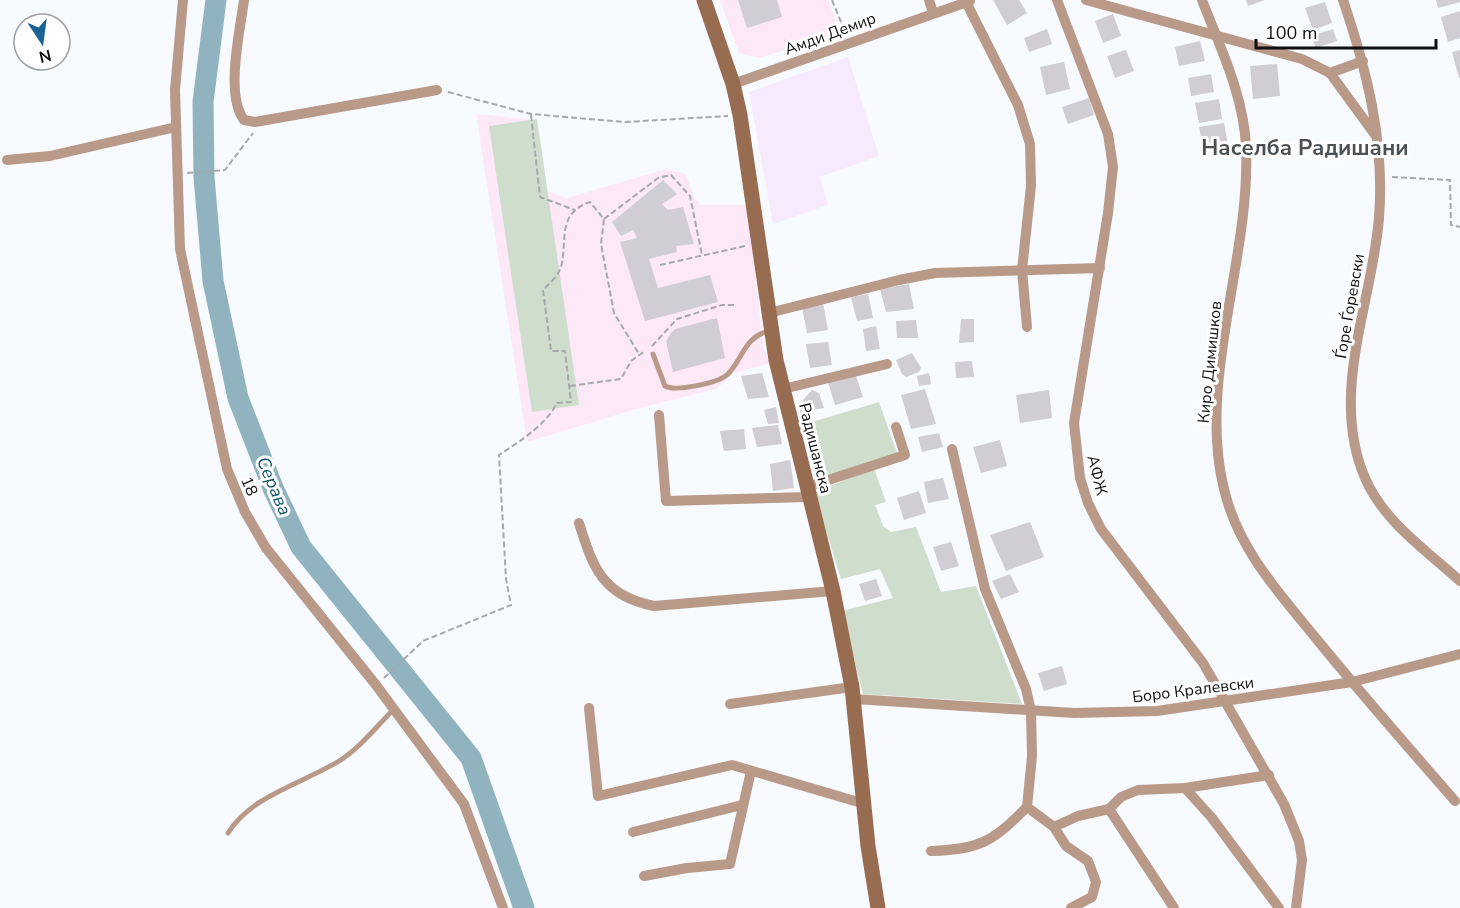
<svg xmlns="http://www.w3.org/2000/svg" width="1460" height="908" font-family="'Nunito Sans',sans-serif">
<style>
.commercial{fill:#f7eafe}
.education{fill:#fde8f8}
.green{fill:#cfddcc}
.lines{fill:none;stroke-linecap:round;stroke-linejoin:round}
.river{stroke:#91b3bf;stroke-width:21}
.building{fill:#d0cdd5}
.path{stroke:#a6a8ac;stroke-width:2;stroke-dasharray:6 3;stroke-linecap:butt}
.lane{stroke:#b99a88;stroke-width:5}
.street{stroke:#b99a88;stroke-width:10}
.secondary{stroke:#986c51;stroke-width:15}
.labels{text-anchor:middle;stroke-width:6;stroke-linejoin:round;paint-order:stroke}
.street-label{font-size:16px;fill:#0e0f12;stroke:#fff}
.water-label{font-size:18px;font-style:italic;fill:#0e5467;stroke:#fff}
.district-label{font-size:22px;font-weight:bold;fill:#4b4f56;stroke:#fff}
</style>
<rect width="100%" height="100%" fill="#f7faff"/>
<!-- commercial -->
<polygon class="commercial" points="848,57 879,156 820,177 828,205 773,224 749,92"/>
<!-- education -->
<g class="education">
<polygon points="720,0 828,0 840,32 839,34 759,58 739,53"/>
<polygon points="476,114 537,120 547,191 567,198 666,169 686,174 694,198 701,205 746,205 750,222 763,346 770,363 734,373 716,389 643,407 527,442"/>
</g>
<!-- green -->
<g class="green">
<polygon points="537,119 579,405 532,412 489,126"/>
<polygon points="879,402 897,453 820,479 802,425"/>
<polygon points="874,469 886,502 875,505 883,526 891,532 916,527 941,592 976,586 1022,704 863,694 842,611 893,598 880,569 841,579 814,492"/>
</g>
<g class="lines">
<!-- river -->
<polyline class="river" points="216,0 203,102 204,177 213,281 238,398 273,488 301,547 471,758 524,908"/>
</g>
<!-- building -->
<g class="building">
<polygon points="738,0 777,0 782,17 747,28"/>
<polygon points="993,0 1019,0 1027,13 1007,25"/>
<polygon points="1246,0 1265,0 1248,6"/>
<polygon points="1436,0 1460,0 1460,2 1438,8"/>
<polygon points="1325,2 1332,23 1313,30 1305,8"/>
<polygon points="1460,11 1460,38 1448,42 1441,17"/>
<polygon points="1113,14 1121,36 1103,43 1095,21"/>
<polygon points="1047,29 1052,44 1029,52 1024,38"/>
<polygon points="1333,29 1337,41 1316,48 1311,36"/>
<polygon points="1200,41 1205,61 1179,66 1175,47"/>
<polygon points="1126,50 1134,71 1115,78 1107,56"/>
<polygon points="1460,50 1460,78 1459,78 1452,52"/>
<polygon points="1064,62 1070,89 1046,95 1040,67"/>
<polygon points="1277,64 1280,96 1253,99 1250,66"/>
<polygon points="1211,74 1214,92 1191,96 1188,78"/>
<polygon points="1089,98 1094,115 1068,124 1062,107"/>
<polygon points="1219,99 1222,119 1199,123 1195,103"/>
<polygon points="1224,123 1228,145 1203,150 1199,127"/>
<polygon points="663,180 677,194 662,204 668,210 683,207 694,244 676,246 677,252 649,259 658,288 710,275 718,302 645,321 620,242 637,238 633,230 621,236 612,222"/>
<polygon points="909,284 914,309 886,312 880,289"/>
<polygon points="868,294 873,318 857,321 851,297"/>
<polygon points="823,303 828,330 807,333 802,307"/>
<polygon points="717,318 725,358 673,372 666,341 671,333 675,329"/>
<polygon points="961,319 974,319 974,342 959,343"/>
<polygon points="916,320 918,338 897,338 896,321"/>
<polygon points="876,326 880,349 866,351 863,329"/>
<polygon points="828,342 832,365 810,368 806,344"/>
<polygon points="912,353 921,368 919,372 906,377 902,374 896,360"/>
<polygon points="972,361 974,377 956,378 955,362"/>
<polygon points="762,373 769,397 748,399 741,376"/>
<polygon points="929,373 931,384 919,386 917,376"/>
<polygon points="856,376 863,397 835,405 828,382"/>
<polygon points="925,389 936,424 911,429 901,395"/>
<polygon points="812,390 819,393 824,408 808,411 810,420 803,421 799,407 805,405 803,400"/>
<polygon points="1049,390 1052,418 1020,423 1016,395"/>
<polygon points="776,407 779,423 768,424 764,410"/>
<polygon points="778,425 782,444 757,447 752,428"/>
<polygon points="744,429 746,449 724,451 720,431"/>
<polygon points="939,433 943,447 922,452 918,437"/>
<polygon points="1000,440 1007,466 981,473 973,447"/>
<polygon points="790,460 794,488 773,491 770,464"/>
<polygon points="943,478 949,499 928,503 924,482"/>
<polygon points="919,491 926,513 904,520 897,498"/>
<polygon points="1030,522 1044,557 1006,571 990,535"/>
<polygon points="951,542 959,566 941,571 933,547"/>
<polygon points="1010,574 1019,592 1001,599 992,581"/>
<polygon points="876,579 882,596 865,601 859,584"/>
<polygon points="1062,666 1067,684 1044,691 1038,673"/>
</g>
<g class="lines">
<!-- path -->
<g class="path">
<polyline points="832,0 846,34"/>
<polyline points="448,92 531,114 625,122 728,116"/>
<polyline points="531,115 540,197 575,210"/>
<polyline points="187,173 225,170 253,133"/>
<polyline points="1392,177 1450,180 1451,225 1460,227"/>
<polyline points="604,219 658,178 671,175 690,196 702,255"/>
<polyline points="660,265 745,246"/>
<polyline points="652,346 677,319 722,305 734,305"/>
<polyline points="570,386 621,379 631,361 645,351"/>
<path d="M384,678L423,641L511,605L506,579L499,455C520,441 545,426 557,403L571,402L565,351H551L543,290C549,284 559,275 561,267C568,240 556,214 590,202L604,219L601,244L614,313L639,354"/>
</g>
<!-- lane -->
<g class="lane">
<path d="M653,354L665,386C675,392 719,383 728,374C743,359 744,337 769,331"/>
<path d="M228,833C252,795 302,784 339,761C359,749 377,726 393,710"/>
</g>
<!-- street -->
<g class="street">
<polyline points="183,0 175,90 180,249 227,469 245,512 266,548 376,685 464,804 503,908"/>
<path d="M244,0C240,31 225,95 244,120L255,122L437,90"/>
<polyline points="929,0 933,13"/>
<polyline points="1057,0 1108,134 1113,167 1108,213 1074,423 1080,478 1088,503 1101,529 1203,663 1284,804 1299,841 1302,860 1296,908"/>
<polyline points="1086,0 1302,59 1330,73 1376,136"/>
<path d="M1202,0C1220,47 1244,96 1246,147C1251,257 1197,381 1224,489C1238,550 1281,595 1319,642C1363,696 1409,748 1455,801"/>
<path d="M1343,0C1367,71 1385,142 1379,218C1372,304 1329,394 1365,478C1384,522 1426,550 1460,581"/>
<polyline points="966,2 1018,105 1030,144 1031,186 1022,270 1027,327"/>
<polyline points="1330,73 1363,61"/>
<polyline points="733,84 970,1"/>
<polyline points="7,160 50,156 176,127"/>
<polyline points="769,313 899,280 935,273 1100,268"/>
<polyline points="783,389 887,364"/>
<polyline points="659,415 666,501 809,497"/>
<polyline points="952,449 985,589 1026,689 1031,711 1032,756 1027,807 1054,827 1066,846 1088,861 1096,882 1092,897 1071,908"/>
<polyline points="807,487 905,455 896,427"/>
<path d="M579,523C593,568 603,596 654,606L833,591"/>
<polyline points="854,699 1074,713 1157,711 1352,682 1460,654"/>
<polyline points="730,704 852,687"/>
<polyline points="589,708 598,796 732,765 865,804"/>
<polyline points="1185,788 1212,818 1279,908"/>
<polyline points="1109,809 1121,797 1138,790 1185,788 1269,775"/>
<polyline points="1054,827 1078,816 1109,809 1174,908"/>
<polyline points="633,832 742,805"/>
<path d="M931,851C981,849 992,842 1027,807"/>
<polyline points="644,876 687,868 730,864 751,771"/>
</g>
<!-- secondary -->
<polyline class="secondary" points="704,0 733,84 740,115 776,360 833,591 852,687 868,846 878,908"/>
</g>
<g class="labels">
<!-- street labels -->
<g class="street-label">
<text transform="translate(830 33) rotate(-20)" y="6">Амди Демир</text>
<text transform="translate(1349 306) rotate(-80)" y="6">Ѓоре Ѓоревски</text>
<text transform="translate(1209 362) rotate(-84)" y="6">Киро Димишков</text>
<text transform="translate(816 448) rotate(76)" y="6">Радишанска</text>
<text transform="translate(1098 475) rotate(76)" y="6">АФЖ</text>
<text transform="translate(250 486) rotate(67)" y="6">18</text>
<text transform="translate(1193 689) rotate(-7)" y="6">Боро Кралевски</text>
</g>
<!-- water labels -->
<g class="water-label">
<text transform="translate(274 486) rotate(67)" y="6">Серава</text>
</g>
<!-- district labels -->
<g class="district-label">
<text x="1305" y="155">Населба Радишани</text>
</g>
</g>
<!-- north arrow -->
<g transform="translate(42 42) rotate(167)"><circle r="28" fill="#ffffff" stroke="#9f9fa0" stroke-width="1.5"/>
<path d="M0-4.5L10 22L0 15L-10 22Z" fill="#186295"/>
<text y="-9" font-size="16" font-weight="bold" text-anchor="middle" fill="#0e0f12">N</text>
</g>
<!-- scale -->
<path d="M1256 39v9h180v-9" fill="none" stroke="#0e0f12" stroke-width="3"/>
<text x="1265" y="39" font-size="18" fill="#0e0f12" stroke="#ffffff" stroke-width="4.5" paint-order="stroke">100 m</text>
</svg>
